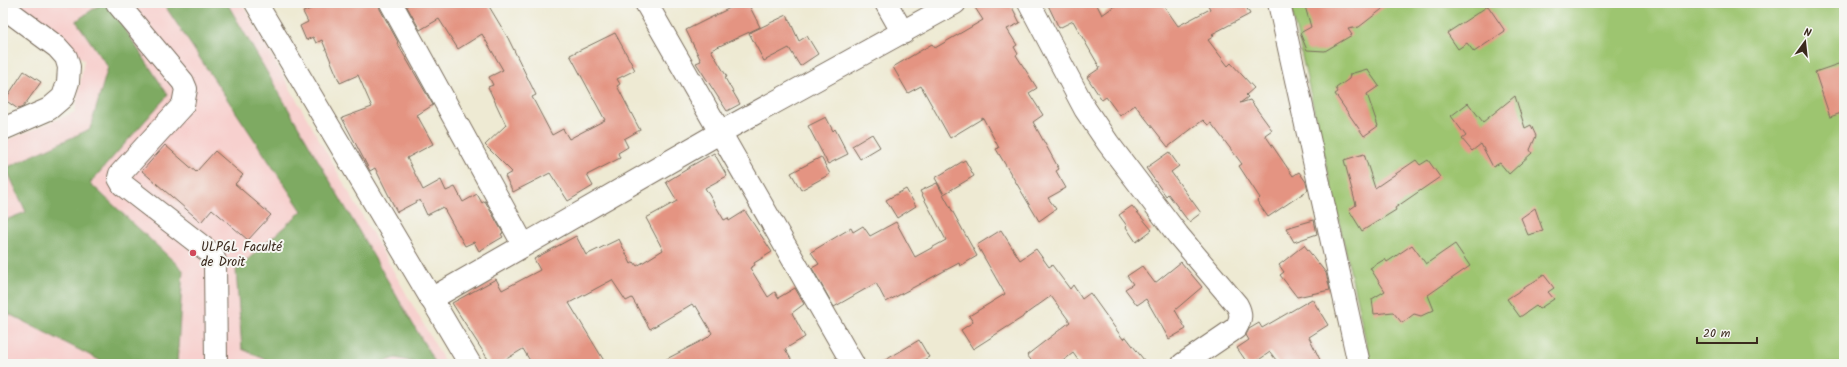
<svg xmlns="http://www.w3.org/2000/svg" width="1847" height="367" font-family="Kalam,sans-serif">
<style>
.built{fill:#f7d0ce}
.green{fill:#9dc570;stroke:#6c7847}
.forest{fill:#7eaa62;stroke:#5c6a40}
.building{fill:#e49482}
.lines{fill:none;stroke-linecap:round;stroke-linejoin:round}
.minor-casing{stroke:#7a6d5d;stroke-width:24}
.minor{stroke:#fff;stroke-width:22}
.poi-dot{fill:#d1495b;stroke:#f6f6f2;stroke-width:1.5}
.labels{text-anchor:middle;stroke-width:4;stroke-linejoin:round;paint-order:stroke}
.poi-label{font-size:13px;fill:#3b2a1e;stroke:#f6f6f2;text-anchor:start}
</style>
<rect width="100%" height="100%" fill="#f6f6f2"/>
<filter id="ink" filterUnits="userSpaceOnUse"><feTurbulence type="fractalNoise" baseFrequency=".025" numOctaves="2"/><feDisplacementMap in="SourceGraphic" scale="8" xChannelSelector="R" yChannelSelector="G"/><feConvolveMatrix kernelMatrix="1 2 1 2 8 2 1 2 1" color-interpolation-filters="sRGB"/></filter>
<filter id="wash" filterUnits="userSpaceOnUse"><feTurbulence type="fractalNoise" baseFrequency=".012" numOctaves="4" result="noise"/><feDisplacementMap in="SourceGraphic" scale="16" xChannelSelector="R" yChannelSelector="G"/><feGaussianBlur stdDeviation="0.9" result="paint"/><feColorMatrix in="noise" values="0 0 0 0 0 0 0 0 0 0 0 0 0 0 0 0 0 1.4 0 .05"/><feComposite in="paint" operator="in"/></filter>
<g filter="url(#wash)">
<rect width="100%" height="100%" fill="#eeead3"/>
<!-- built -->
<polygon class="built" points="14,3 242,3 446,364 3,364 3,142 75,112 84,60"/>
<!-- green -->
<polygon class="green" points="1290,3 1844,3 1844,364 1371,364"/>
<!-- forest -->
<g class="forest">
<polygon points="102,3 108,3 168,95 90,183 183,270 177,364 107,364 3,311 3,221 26,212 6,168 90,129 108,67 76,21"/>
<polygon points="163,3 227,3 436,364 421,364 396,358 378,364 275,364 242,349 236,270 302,211"/>
</g>
<g id="blocks">
<!-- building -->
<g class="building">
<polygon points="325,3 379,3 380,9 398,42 397,43 433,105 417,115 433,144 407,158 423,190 441,180 446,191 455,187 463,202 477,194 482,203 485,201 503,233 501,234 503,237 479,251 474,242 465,246 443,207 427,215 420,200 397,212 375,168 370,171 342,118 372,107 358,75 340,83 322,40 316,43 313,37 306,40 300,26 308,22 303,12"/>
<polygon points="405,3 487,3 508,38 536,95 532,97 552,135 563,129 569,139 605,120 570,55 615,33 635,70 617,79 620,84 617,86 640,130 624,139 628,147 618,153 620,158 587,175 593,186 568,201 550,173 513,192 505,176 512,172 485,145 506,125 488,87 493,85 489,77 503,70 482,34 458,49 439,19 420,30"/>
<polygon points="740,3 748,3 760,27 711,50 727,77 725,78 740,104 727,111 696,63 701,61 686,30"/>
<polygon points="972,3 1010,3 1020,23 1007,29 1017,45 1014,47 1018,54 1016,55 1037,88 1029,93 1043,115 1033,122 1059,169 1056,171 1066,188 1048,198 1056,209 1039,221 996,149 999,148 983,118 950,138 921,86 908,93 893,67 932,44 935,48 983,20"/>
<polygon points="1047,3 1096,3 1102,15 1119,3 1162,3 1178,26 1210,9 1207,3 1244,3 1250,14 1212,34 1214,36 1208,40 1228,66 1231,63 1254,88 1246,95 1248,97 1240,103 1250,100 1272,130 1265,135 1293,176 1299,172 1306,182 1308,190 1268,217 1257,201 1260,198 1239,166 1242,164 1211,123 1208,125 1203,120 1168,147 1135,105 1120,116 1106,97 1102,100 1087,77 1100,68 1073,21 1059,28"/>
<polygon points="1304,3 1390,3 1359,27 1348,29 1352,35 1325,51 1307,50 1300,33 1311,27"/>
<polygon points="1488,6 1505,31 1474,52 1467,43 1458,49 1447,33"/>
<polygon points="787,15 799,41 807,36 818,54 800,66 789,48 764,61 749,33"/>
<polygon points="1844,62 1844,112 1830,117 1815,72"/>
<polygon points="1367,69 1379,86 1367,94 1378,126 1364,136 1335,94 1338,92 1336,88 1349,79 1350,74"/>
<polygon points="24,71 41,82 23,107 18,109 5,100"/>
<polygon points="1515,96 1525,128 1531,125 1536,136 1530,150 1532,153 1509,174 1500,163 1493,167 1481,144 1472,151 1462,139 1466,136 1451,116 1468,103 1483,122"/>
<polygon points="826,117 833,131 835,129 848,154 828,164 808,126"/>
<polygon points="872,134 880,147 860,159 852,146"/>
<polygon points="165,145 196,172 215,151 243,175 235,184 271,215 248,240 212,209 201,222 142,171"/>
<polygon points="1169,152 1179,166 1171,172 1201,213 1189,222 1168,194 1166,196 1146,168"/>
<polygon points="714,153 727,176 705,188 724,220 728,218 729,221 745,211 772,252 754,263 755,265 750,268 768,297 775,292 778,298 795,288 804,304 792,313 805,337 785,349 794,364 657,364 707,338 712,333 696,306 694,307 692,304 650,329 632,298 626,301 612,280 569,303 606,364 532,364 523,349 498,364 491,364 452,303 496,279 502,290 540,270 534,259 576,236 586,255 619,239 631,264 634,262 637,266 663,250 646,218 677,201 666,182 689,168 689,167"/>
<polygon points="1364,154 1375,188 1416,160 1420,165 1428,160 1440,177 1395,208 1396,210 1362,231 1349,210 1356,205 1344,160"/>
<polygon points="821,157 830,174 801,190 791,173"/>
<polygon points="965,160 974,176 944,194 935,178"/>
<polygon points="937,183 977,256 960,266 959,263 886,302 876,283 834,307 812,268 819,264 811,252 851,228 853,232 863,226 870,236 896,222 915,257 946,240 920,191"/>
<polygon points="906,189 916,206 897,218 886,200"/>
<polygon points="1132,206 1152,230 1136,242 1126,227 1127,226 1119,215"/>
<polygon points="1535,208 1543,231 1528,235 1521,218"/>
<polygon points="1314,220 1317,234 1294,242 1286,228"/>
<polygon points="1001,230 1020,260 1036,249 1049,267 1052,265 1070,289 1073,285 1082,299 1090,293 1123,339 1126,337 1147,364 1081,364 1073,353 1059,364 1034,364 1027,355 1070,322 1051,296 1023,316 1023,317 973,349 961,330 973,322 969,316 1005,294 977,245"/>
<polygon points="1455,244 1470,266 1428,295 1434,310 1421,316 1414,314 1402,323 1393,312 1374,314 1372,299 1385,291 1370,268 1385,259 1387,262 1412,245 1426,264"/>
<polygon points="1304,245 1326,273 1330,290 1297,297 1280,275 1284,272 1279,265"/>
<polygon points="1181,262 1202,287 1175,310 1186,329 1169,339 1146,299 1137,305 1125,289 1133,284 1127,276 1142,266 1155,283"/>
<polygon points="1544,275 1554,288 1548,292 1554,299 1539,309 1536,306 1520,317 1507,299"/>
<polygon points="1312,299 1328,325 1309,337 1322,364 1279,364 1270,352 1253,364 1248,364 1237,348 1249,340 1246,335 1249,329 1259,323 1262,328"/>
<polygon points="919,340 929,357 916,364 879,364"/>
</g>
</g>
</g>
<g filter="url(#ink)">
<use href="#blocks" fill-opacity="0" stroke="#7a6d5d" stroke-width="1"/>
<g class="lines">
<!-- minor casing -->
<g class="minor-casing">
<g id="minor">
<polyline points="117,3 183,82 186,89 183,105 120,174 119,178 123,185 212,254 215,261 216,364"/>
<polyline points="256,3 470,364"/>
<polyline points="391,3 523,244"/>
<polyline points="646,3 853,364"/>
<polyline points="886,3 903,33"/>
<path d="M1029,3L1085,109L1108,143L1178,235L1237,305C1242,314 1241,319 1236,328L1183,364"/>
<polyline points="1279,3 1359,364"/>
<polyline points="3,7 57,47 66,57 69,67 68,82 63,97 49,109 3,129"/>
<polyline points="431,299 721,132 955,3"/>
</g>
</g>
<!-- minor -->
<use href="#minor" class="minor"/>
</g>
</g>
<!-- markers -->
<circle class="poi-dot" cx="193" cy="253" r="4"/>
<g class="labels">
<!-- poi labels -->
<g class="poi-label">
<text x="201" y="251">ULPGL Faculté<tspan x="201" dy="15">de Droit</tspan></text>
</g>
</g>
<!-- margin -->
<rect width="1847" height="367" fill="none" stroke="#f6f6f2" stroke-width="16"/>
<!-- north arrow -->
<g transform="translate(1805 42) rotate(15)" stroke="#f6f6f2" stroke-width="3" paint-order="stroke">
<path d="M0-3L7 15L0 10L-7 15Z" fill="#3b2a1e"/>
<text y="-6" font-size="11" font-weight="bold" text-anchor="middle" fill="#3b2a1e">N</text>
</g>
<!-- scale -->
<path d="M1697 337v6h60v-6" fill="none" stroke="#3b2a1e" stroke-width="2"/>
<text x="1703" y="337" font-size="12" fill="#3b2a1e" stroke="#f6f6f2" stroke-width="3" paint-order="stroke">20 m</text>
</svg>
